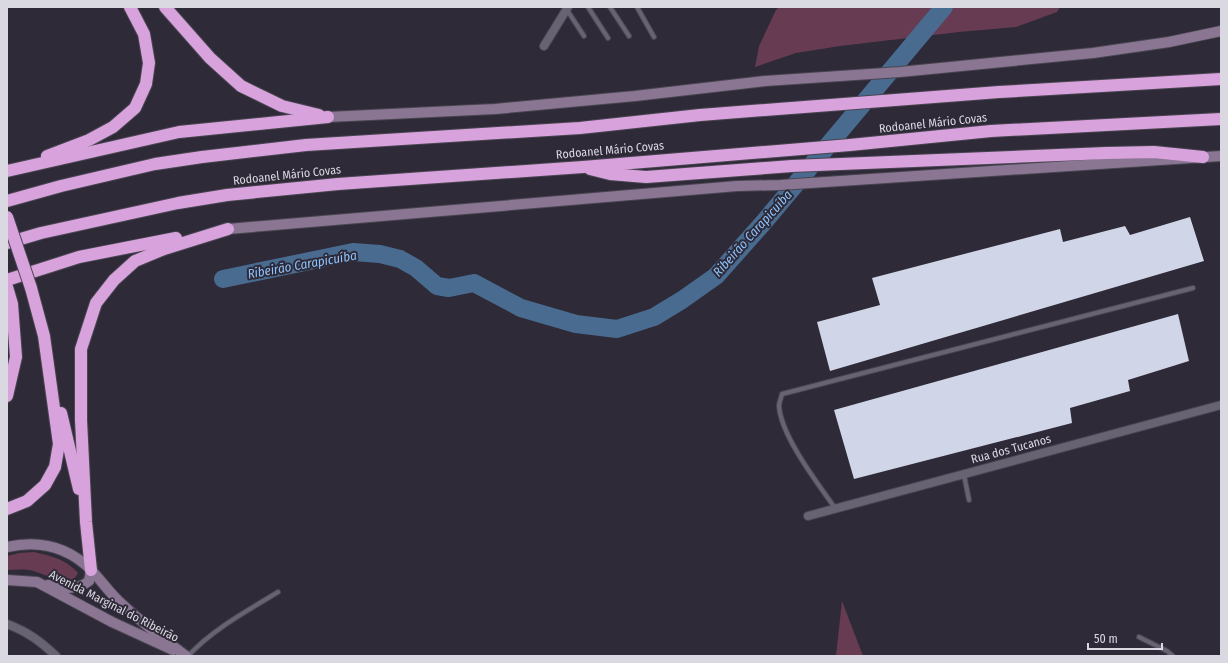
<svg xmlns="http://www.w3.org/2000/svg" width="1228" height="663" font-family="'Fira Sans Condensed',sans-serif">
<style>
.green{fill:#673c52}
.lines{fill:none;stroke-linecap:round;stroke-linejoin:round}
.river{stroke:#496b90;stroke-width:18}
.building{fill:#d1d5e8}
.service-casing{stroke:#494551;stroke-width:6}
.minor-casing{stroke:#494551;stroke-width:10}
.secondary-casing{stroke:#494551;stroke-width:12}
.motorway-casing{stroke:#494551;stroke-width:14}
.service{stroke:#686373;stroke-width:4}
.minor{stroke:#686373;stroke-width:8}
.secondary{stroke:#8a7693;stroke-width:10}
.motorway{stroke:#d8a3dd;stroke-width:12}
.motorway-bridge-casing{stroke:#494551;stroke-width:14;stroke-linecap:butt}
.motorway-bridge{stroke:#d8a3dd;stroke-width:12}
.labels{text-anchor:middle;stroke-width:4;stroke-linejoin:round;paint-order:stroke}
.street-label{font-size:12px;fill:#dad8e1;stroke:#2e2a38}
.water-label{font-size:13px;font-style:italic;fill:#8dc3fe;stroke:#2e2a38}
</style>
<rect width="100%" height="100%" fill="#2e2a38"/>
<!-- green -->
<g class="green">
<polygon points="779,7 1060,7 1057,12 1016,27 959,32 840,46 796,53 755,67 759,46 776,10"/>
<path d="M34,552C51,556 66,559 78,573C71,590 42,572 29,570C22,569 14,570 7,570V556L19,553Z"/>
<polygon points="842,601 863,656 836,656"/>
</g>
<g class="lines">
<!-- river -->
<polyline class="river" points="223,279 353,252 380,254 400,259 416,268 437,286 449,288 474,283 521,308 576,324 617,329 654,317 682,300 716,276 764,222 944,7"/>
</g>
<!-- building -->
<g class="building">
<polygon points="1190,217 1204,261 830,371 817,322 880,305 872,278 1060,229 1063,242 1125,226 1130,235"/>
<polygon points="1178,314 1189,361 1128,380 1130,391 1070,408 1072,423 854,479 834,410"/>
</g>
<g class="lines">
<!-- service casing -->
<g class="service-casing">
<g id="service">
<polyline points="588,7 608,38"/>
<polyline points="610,7 629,36"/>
<polyline points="637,7 654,37"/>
<polyline points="567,10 584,36"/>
<polyline points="964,475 969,500"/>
<path d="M835,508C818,484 781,436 779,406C779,403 781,398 782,394L1193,288"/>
<polyline points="1139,637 1167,651 1173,656"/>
<path d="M188,656C213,629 247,611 278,592"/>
</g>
</g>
<!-- minor casing -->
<g class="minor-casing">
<g id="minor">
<polyline points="544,46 568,7"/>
<polyline points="808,516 1221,405"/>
<path d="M7,624C28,632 40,641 56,656"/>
</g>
</g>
<!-- secondary casing -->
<g class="secondary-casing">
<g id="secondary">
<polyline points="328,117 495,109 635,96 765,81 900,72 1093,53 1169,42 1221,31"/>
<polyline points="228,229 737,186 780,185 1221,156"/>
<path d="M7,547C39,540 68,547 91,570C102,581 110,594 122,604C142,623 164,639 186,656"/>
<polyline points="7,580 37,582 112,622 173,650"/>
<path d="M48,585C63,588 77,591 89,581L91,570"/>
</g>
</g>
<!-- motorway casing -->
<g class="motorway-casing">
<g id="motorway">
<polyline points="165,7 210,58 241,86 282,106 319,115"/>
<polyline points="47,156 89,140 113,127 135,108 146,84 149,63 144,34 130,7"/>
<polyline points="590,169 610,174 646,177 792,166 1106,153 1154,152 1203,157"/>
<polyline points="7,171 179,132 328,117"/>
<polyline points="7,201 61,186 155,164 202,157 306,145 580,128 700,115 999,92 1221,79"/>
<polyline points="7,243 41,233 178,203 227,195 338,184 583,167 850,145 991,131 1221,119"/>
<polyline points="7,280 79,257 176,238"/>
<polyline points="7,287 12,304 16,357 7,396"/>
<polyline points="61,413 79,489"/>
<polyline points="7,509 27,501 45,485 55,467 59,444 44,336 31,288"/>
<polyline points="91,570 86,522 81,420 81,349 96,303 114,280 135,261 164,249 228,229"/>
</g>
</g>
<!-- service -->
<use href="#service" class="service"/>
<!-- minor -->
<use href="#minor" class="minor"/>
<!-- secondary -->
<use href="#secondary" class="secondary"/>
<!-- motorway -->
<use href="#motorway" class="motorway"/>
<!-- motorway-bridge casing -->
<g class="motorway-bridge-casing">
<polyline id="motorway-bridge" points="7,217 31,288"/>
</g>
<!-- motorway-bridge -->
<use href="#motorway-bridge" class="motorway-bridge"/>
</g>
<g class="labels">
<!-- street labels -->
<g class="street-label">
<text transform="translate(933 123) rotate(-6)" y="4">Rodoanel Mário Covas</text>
<text transform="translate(610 150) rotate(-5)" y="4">Rodoanel Mário Covas</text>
<text transform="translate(287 175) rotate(-6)" y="4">Rodoanel Mário Covas</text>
<text transform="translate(1011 449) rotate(-15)" y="4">Rua dos Tucanos</text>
<text transform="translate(114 606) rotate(27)" y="4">Avenida Marginal do Ribeirão</text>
</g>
<!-- water labels -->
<g class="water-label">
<text transform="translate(752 233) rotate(-48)" y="5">Ribeirão Carapicuíba</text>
<text transform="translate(302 264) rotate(-10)" y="5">Ribeirão Carapicuíba</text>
</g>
</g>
<!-- border -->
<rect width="1228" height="663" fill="none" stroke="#dad8e1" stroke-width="16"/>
<!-- scale -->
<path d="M1088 643v6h74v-6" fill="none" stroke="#dad8e1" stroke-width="2"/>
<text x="1094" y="643" font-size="12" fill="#dad8e1" stroke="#2e2a38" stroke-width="3" paint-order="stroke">50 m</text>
</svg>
